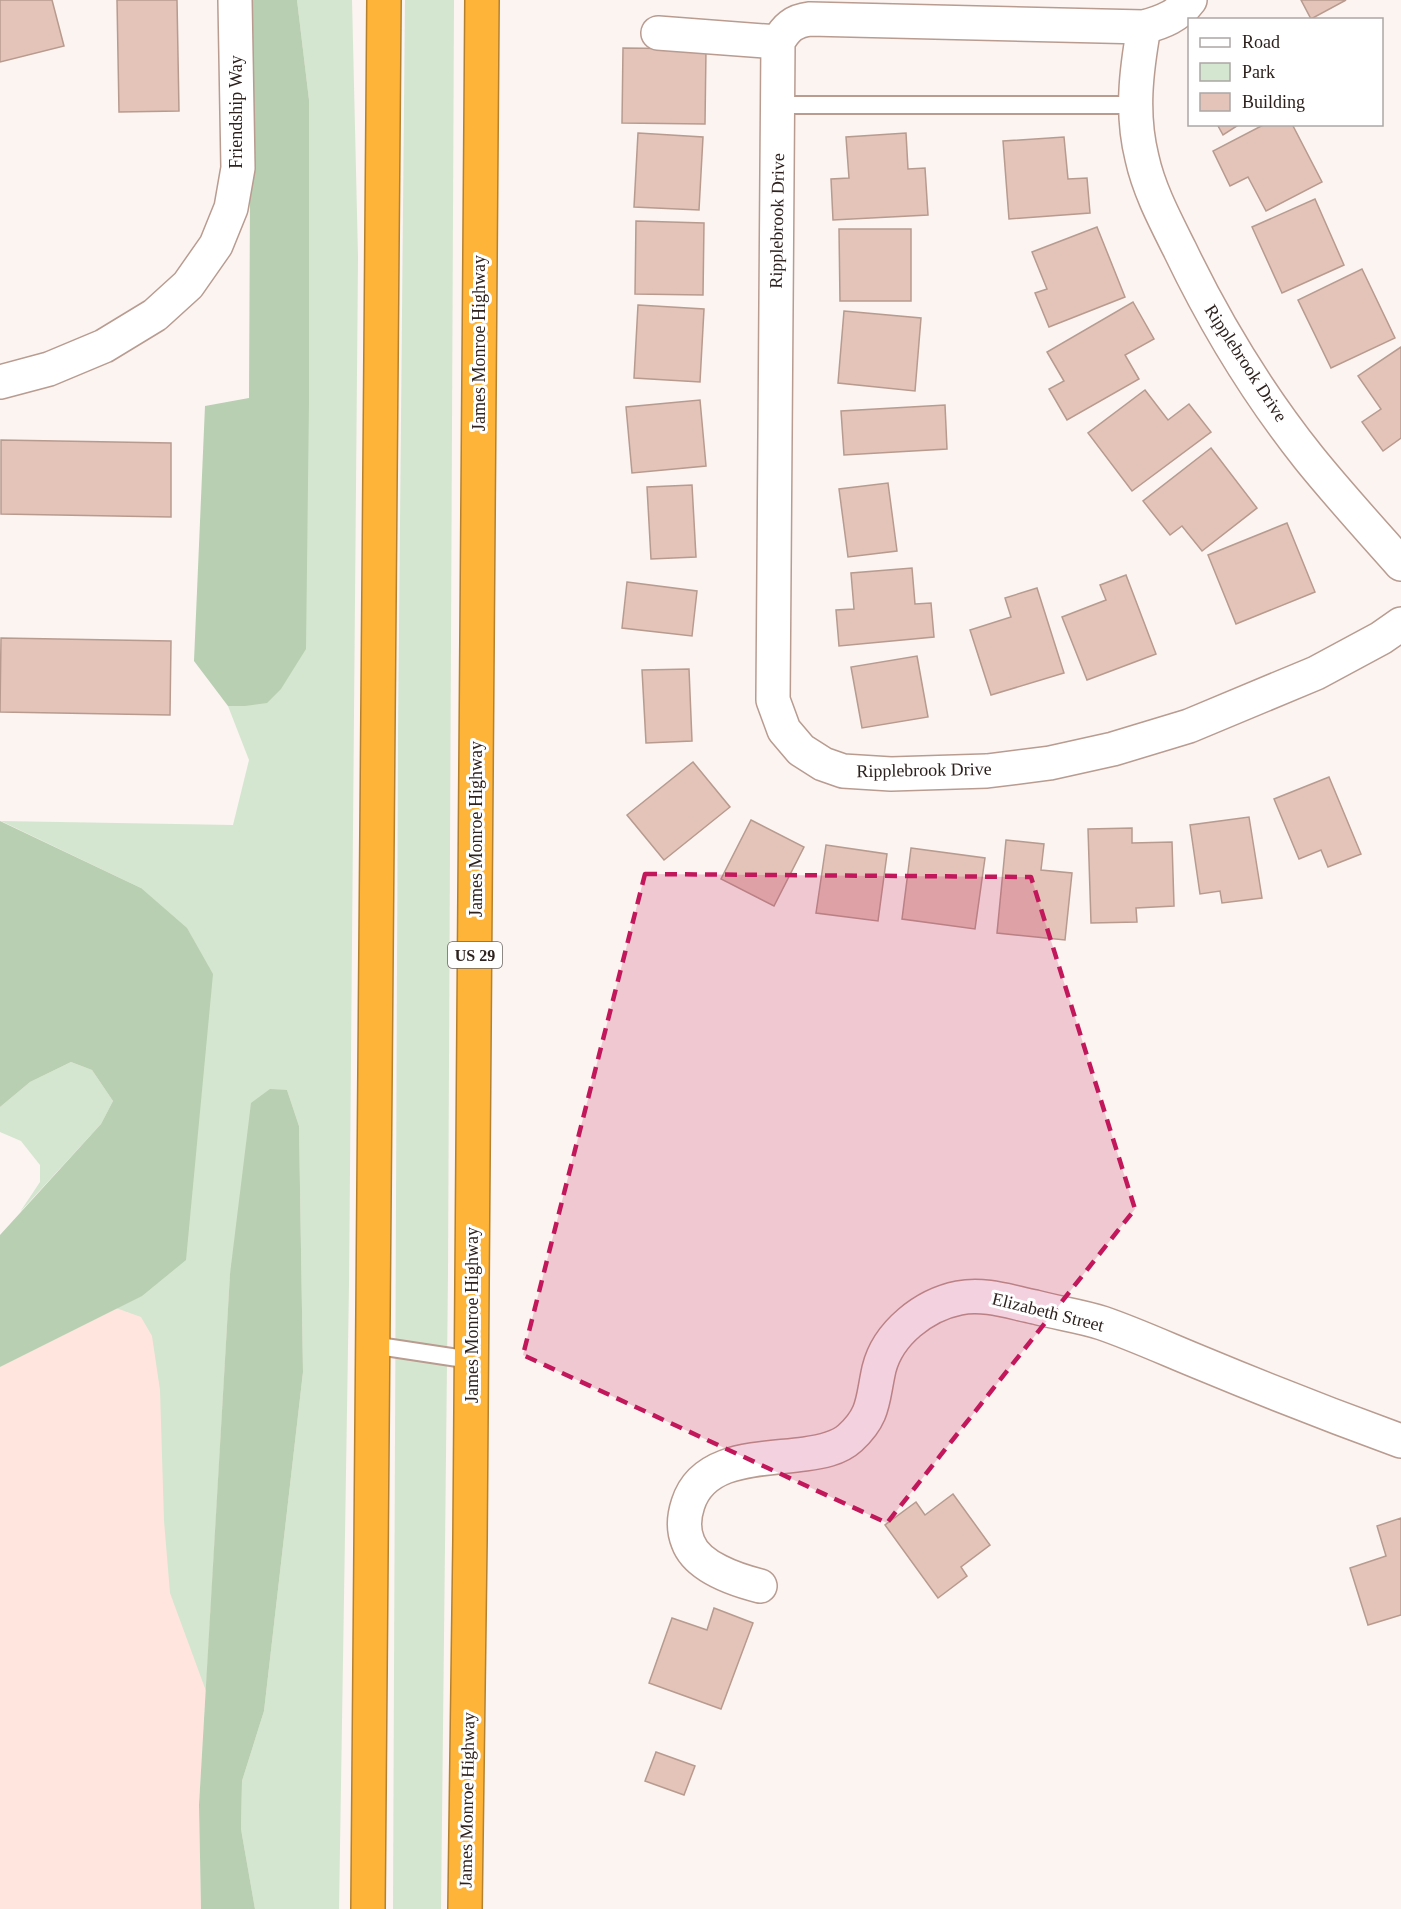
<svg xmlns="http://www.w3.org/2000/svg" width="1401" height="1909" font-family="'Times New Roman',serif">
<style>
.education{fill:#ffe5de}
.green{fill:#d4e6cf}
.forest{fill:#b8cfb1}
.building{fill:#e4c4b9;stroke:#b89a8f;stroke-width:1.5}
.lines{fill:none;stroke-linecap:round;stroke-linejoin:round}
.service-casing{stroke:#b99b90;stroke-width:20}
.minor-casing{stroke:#b99b90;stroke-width:36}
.motorway-casing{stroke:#b5812f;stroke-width:36}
.service{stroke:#fff;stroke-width:16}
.minor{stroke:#fff;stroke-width:33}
.motorway{stroke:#feb438;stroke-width:33}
.marked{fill:#c2185b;fill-opacity:0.2;stroke:#c2185b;stroke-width:4.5;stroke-dasharray:12 8;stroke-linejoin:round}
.labels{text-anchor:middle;stroke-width:6;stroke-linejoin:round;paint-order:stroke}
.shield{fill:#fff;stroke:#6d6462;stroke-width:1.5}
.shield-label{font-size:16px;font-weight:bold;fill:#2e221e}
.street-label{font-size:18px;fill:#2e221e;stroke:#fff}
</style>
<rect width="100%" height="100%" fill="#fbf4f1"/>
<!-- education -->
<polygon class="education" points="230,1274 199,1805 201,1909 0,1909 0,1367 142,1296"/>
<!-- green -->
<g class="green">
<polygon points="297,0 352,0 358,257 349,1284 339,1909 255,1909 241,1829 242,1781 264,1711 303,1372 299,1126 287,1090 230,1274 206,1691 170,1593 164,1521 160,1390 152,1336 141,1317 116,1308 144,1293 141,888 1,821 233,825 249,760 228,706 245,706 309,100"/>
<polygon points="405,0 454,0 448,1273 441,1909 393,1909 398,734"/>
<polygon points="71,1062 92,1070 113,1101 101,1124 20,1212 40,1182 40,1165 21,1141 0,1132 0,1107 30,1082"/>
</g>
<!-- forest -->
<g class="forest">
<polygon points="251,0 297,0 309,100 309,401 306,649 281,689 267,703 245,706 228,706 194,661 205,406 249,398"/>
<polygon points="0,821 141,888 187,928 213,974 186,1260 142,1296 0,1367 0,1235 101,1124 113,1101 92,1070 71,1062 30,1082 0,1107"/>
<polygon points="270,1089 287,1090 299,1126 303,1372 264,1711 242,1781 241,1829 255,1909 201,1909 199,1805 230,1274 251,1103"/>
</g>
<!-- building -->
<g class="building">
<polygon points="0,0 52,0 64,46 0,62"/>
<polygon points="117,0 177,0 179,111 119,112"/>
<polygon points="1301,0 1346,0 1311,19"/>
<polygon points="623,48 706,49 705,124 622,123"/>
<polygon points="1217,124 1240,124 1223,135"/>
<polygon points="1265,124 1292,124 1322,182 1266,211 1248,177 1230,186 1213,151"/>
<polygon points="638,133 703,137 699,210 634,207"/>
<polygon points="906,133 908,169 925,168 928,215 833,220 831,179 849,178 846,137"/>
<polygon points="1064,137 1068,179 1087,178 1090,213 1009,219 1003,141"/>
<polygon points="1315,199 1344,265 1282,293 1252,227"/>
<polygon points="636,221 704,223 703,295 635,294"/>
<polygon points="1097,227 1125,297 1049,327 1035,293 1047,289 1032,252"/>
<polygon points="839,229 911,229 911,301 840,301"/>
<polygon points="1362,269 1395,338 1331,368 1298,300"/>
<polygon points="1133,302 1154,339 1125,355 1139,379 1067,420 1049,389 1064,381 1047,352"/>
<polygon points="638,305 704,309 700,382 634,378"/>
<polygon points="844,311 921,318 915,391 838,383"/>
<polygon points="1401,347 1401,438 1383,451 1362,422 1381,409 1358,376"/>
<polygon points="1145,390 1168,420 1189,404 1211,432 1132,491 1088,433"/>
<polygon points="700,400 706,466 632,473 626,407"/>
<polygon points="945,405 947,449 844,455 841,411"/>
<polygon points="1,440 171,443 171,517 1,514"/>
<polygon points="1211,448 1257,508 1202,551 1182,526 1170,535 1143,501"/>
<polygon points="888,483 897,551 848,557 839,489"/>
<polygon points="692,485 696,557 651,559 647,487"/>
<polygon points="1287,523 1315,592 1236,624 1208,555"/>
<polygon points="912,568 915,604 931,603 934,637 839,646 836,610 854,609 851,573"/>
<polygon points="1126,575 1156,654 1087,680 1062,617 1106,600 1100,585"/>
<polygon points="627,582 697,591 692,636 622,628"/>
<polygon points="1037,588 1064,673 991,695 970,630 1011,617 1005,598"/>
<polygon points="1,638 171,641 170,715 0,712"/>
<polygon points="917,656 928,717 862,728 851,667"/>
<polygon points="689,669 692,741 646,743 642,670"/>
<polygon points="693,762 730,807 664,860 627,815"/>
<polygon points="1329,777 1361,854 1328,867 1321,850 1299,859 1274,799"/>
<polygon points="1249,817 1262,898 1222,903 1220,891 1200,894 1190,825"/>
<polygon points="751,820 804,847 774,906 721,879"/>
<polygon points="1132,828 1132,843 1172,842 1174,906 1136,908 1137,922 1091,923 1088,829"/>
<polygon points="1006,840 1044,844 1041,870 1072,873 1065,940 997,933"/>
<polygon points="826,845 887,854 878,921 816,913"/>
<polygon points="911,848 985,858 975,929 902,919"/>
<polygon points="953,1494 990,1545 961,1567 967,1576 938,1598 885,1525 916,1502 925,1515"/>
<polygon points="1401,1518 1401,1615 1368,1625 1350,1568 1386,1556 1377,1526"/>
<polygon points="714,1608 753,1623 721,1709 649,1683 672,1618 707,1630"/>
<polygon points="656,1752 695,1766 684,1795 645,1781"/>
</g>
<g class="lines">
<!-- service casing -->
<g class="service-casing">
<g id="service">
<polyline points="779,105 1134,105"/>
<polyline points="372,1345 471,1360"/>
</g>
</g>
<!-- minor casing -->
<g class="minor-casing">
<g id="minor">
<path d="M1190,0C1178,16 1163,22 1144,27L810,19C793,21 786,28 778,42L773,700L784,730L801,750L823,764L843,771L891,774L987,771L1050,763L1113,749L1189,726L1316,673L1381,638L1401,624"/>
<path d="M1144,27C1136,72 1131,114 1142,158C1149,190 1165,220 1180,250C1215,323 1258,394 1309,458C1338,494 1370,529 1401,564"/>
<polyline points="658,33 778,42"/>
<polyline points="0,382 49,369 104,346 155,315 188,285 216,245 231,208 238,168 235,0"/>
<path d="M760,1586C736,1580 697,1567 688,1542C683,1530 684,1516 688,1504C703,1456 763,1460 805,1454C820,1452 838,1449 850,1438C875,1415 872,1400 879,1369C888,1333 924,1305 959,1298C985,1293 1010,1302 1035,1307C1057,1313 1081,1316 1102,1323C1137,1335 1171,1351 1206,1365C1271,1392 1335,1417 1401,1441"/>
</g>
</g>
<!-- motorway casing -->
<g class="motorway-casing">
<g id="motorway">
<polyline points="368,1909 384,0"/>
<polyline points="465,1909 470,1540 482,0"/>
</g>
</g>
<!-- service -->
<use href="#service" class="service"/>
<!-- minor -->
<use href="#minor" class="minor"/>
<!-- motorway -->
<use href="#motorway" class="motorway"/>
</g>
<!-- marked area -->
<path class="marked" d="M645,874L1031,877L1135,1209L887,1523L523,1355Z"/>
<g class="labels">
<!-- shield labels -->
<rect class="shield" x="448" y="942" width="54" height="26" rx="4.5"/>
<g class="shield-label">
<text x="475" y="961">US 29</text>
</g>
<!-- street labels -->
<g class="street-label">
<text transform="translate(236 112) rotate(-90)" y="6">Friendship Way</text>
<text transform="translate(777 221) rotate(-89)" y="6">Ripplebrook Drive</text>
<text transform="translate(479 343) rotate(-90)" y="6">James Monroe Highway</text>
<text transform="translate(1246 363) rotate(57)" y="6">Ripplebrook Drive</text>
<text transform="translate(924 770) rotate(-1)" y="6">Ripplebrook Drive</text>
<text transform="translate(476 829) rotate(-90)" y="6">James Monroe Highway</text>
<text transform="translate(1048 1312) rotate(14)" y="6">Elizabeth Street</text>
<text transform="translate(472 1315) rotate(-90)" y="6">James Monroe Highway</text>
<text transform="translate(467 1800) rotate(-89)" y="6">James Monroe Highway</text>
</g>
</g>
<!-- legend -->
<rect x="1188" y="18" width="195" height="108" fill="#ffffff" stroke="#aba7a5" stroke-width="1.5"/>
<rect x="1200" y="38" width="30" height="9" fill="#ffffff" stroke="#aba7a5" stroke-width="1.5"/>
<text x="1242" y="48" font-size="18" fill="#2e221e">Road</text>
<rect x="1200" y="63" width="30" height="18" fill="#d4e6cf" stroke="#aba7a5" stroke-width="1.5"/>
<text x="1242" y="78" font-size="18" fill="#2e221e">Park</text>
<rect x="1200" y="93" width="30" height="18" fill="#e4c4b9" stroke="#aba7a5" stroke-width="1.5"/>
<text x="1242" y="108" font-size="18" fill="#2e221e">Building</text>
</svg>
